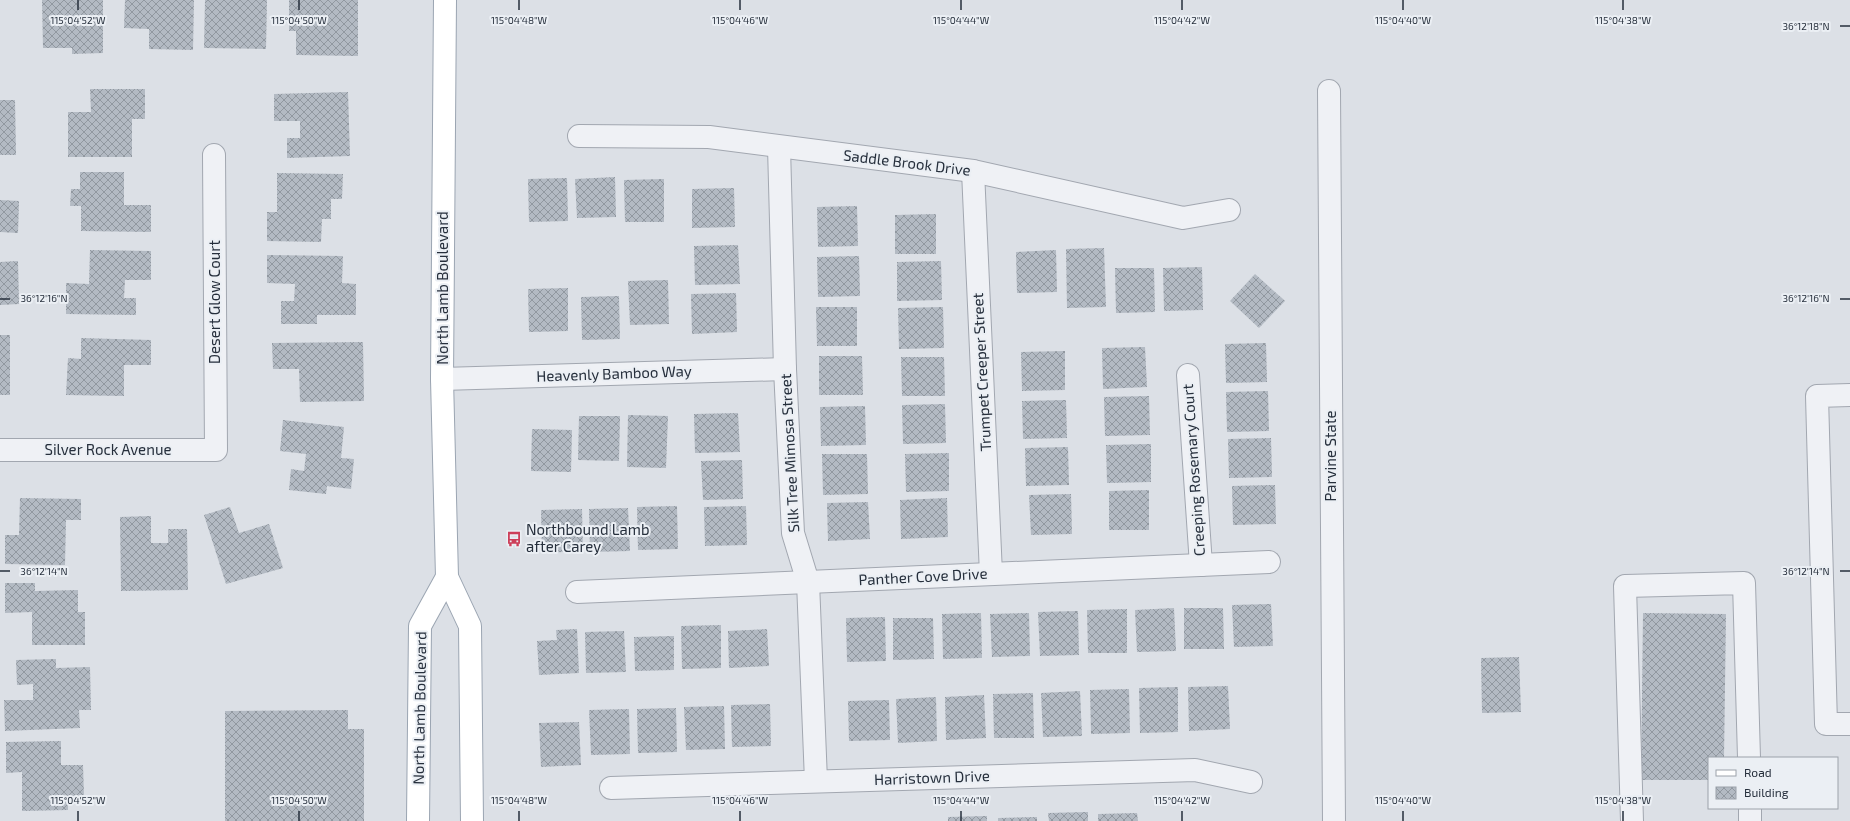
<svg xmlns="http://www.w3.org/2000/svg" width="1850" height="821" font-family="'Exo 2',sans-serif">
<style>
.building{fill:url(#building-cross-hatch)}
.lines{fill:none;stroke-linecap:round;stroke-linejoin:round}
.minor-casing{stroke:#a2a7b0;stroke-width:24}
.major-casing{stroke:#9ba5b2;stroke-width:24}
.minor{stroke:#eff1f5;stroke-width:22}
.major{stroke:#fff;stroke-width:22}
.ticks{fill:none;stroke:#262f3c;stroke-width:1.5}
.labels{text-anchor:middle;stroke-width:4;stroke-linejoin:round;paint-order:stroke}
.street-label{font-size:15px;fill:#262f3c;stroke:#ebeff4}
.poi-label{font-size:15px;fill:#262f3c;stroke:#ebeff4;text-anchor:start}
.ticks-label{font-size:10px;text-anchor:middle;fill:#262f3c;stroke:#ebeff4;stroke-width:4;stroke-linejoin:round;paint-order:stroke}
</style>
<defs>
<pattern id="building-cross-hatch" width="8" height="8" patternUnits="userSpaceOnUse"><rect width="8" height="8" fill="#b3bac3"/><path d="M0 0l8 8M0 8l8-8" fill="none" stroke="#9198a0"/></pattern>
</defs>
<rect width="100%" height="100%" fill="#dce0e6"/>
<!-- building -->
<g class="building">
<polygon points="42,0 103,0 103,53 72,54 72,48 43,48"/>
<polygon points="125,0 194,0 193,50 149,49 149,29 124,28"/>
<polygon points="205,0 267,0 266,49 204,48"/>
<polygon points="289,0 358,0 358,56 296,55 296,31 289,31"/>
<polygon points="90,89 145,89 145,119 132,119 132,157 68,157 68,112 91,112"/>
<polygon points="348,92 350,156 287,158 287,138 300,138 300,121 274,121 274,94"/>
<polygon points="0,100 15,100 16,155 0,155"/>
<polygon points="80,172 124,172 124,205 151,205 151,232 81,231 81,206 70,206 71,189 80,189"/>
<polygon points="277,173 343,174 342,199 331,199 331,219 322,219 321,242 267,241 267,212 277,212"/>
<polygon points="615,177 616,217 577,218 575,179"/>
<polygon points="567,178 568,221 529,222 528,179"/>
<polygon points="664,179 664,222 625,222 624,180"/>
<polygon points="734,188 735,227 692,228 692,189"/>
<polygon points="0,200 19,201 18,233 0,232"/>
<polygon points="857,206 858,246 818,247 817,207"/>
<polygon points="936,214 936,254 895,254 895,215"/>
<polygon points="738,245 740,284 695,285 694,246"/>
<polygon points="1104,248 1106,307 1067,308 1066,249"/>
<polygon points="90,250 151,251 151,280 125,280 124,298 136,298 136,315 66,314 66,283 89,284"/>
<polygon points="1056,250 1057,292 1017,293 1016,252"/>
<polygon points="267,255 343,256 342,283 356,284 356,315 317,315 317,324 281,324 281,301 294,301 295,284 267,283"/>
<polygon points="859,256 860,296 818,297 817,257"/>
<polygon points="18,261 19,304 0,305 0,262"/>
<polygon points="941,261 942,300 897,301 897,262"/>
<polygon points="1202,267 1203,310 1164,311 1163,268"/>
<polygon points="1115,268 1154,268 1155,312 1116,313"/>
<polygon points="1255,274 1285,301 1259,328 1230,301"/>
<polygon points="668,280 669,324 630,325 628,281"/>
<polygon points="568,288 568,331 529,332 528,289"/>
<polygon points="736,293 737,332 692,334 691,294"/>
<polygon points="619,296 620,339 582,340 581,297"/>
<polygon points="816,307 857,307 857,346 817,346"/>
<polygon points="943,307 944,348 899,349 898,308"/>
<rect x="0" y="335" width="10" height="60"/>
<polygon points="81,338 151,340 151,365 124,365 124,396 66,395 68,358 81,359"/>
<polygon points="363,342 364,401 300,402 299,369 273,369 272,343"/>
<polygon points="1266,343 1267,382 1226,383 1225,344"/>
<polygon points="1145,347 1147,387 1103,389 1102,348"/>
<polygon points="1065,351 1065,390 1022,391 1021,352"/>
<polygon points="819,356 862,356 863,395 819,395"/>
<polygon points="901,357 944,357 945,396 902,396"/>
<polygon points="1268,391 1269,431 1227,432 1226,392"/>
<polygon points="1149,396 1150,435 1105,436 1104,397"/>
<polygon points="1066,400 1067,438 1023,439 1022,401"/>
<polygon points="945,404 946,443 903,444 902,405"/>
<polygon points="865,406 866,445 821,446 820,407"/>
<polygon points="738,413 740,452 695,453 694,414"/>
<polygon points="628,415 668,416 666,468 627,467"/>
<polygon points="579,416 620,416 619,461 578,460"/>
<polygon points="283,420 344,427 341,458 354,459 351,489 327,486 326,494 289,490 291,469 304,471 306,454 280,451"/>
<polygon points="532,429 572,430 571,472 531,471"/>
<polygon points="1271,438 1272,477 1229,478 1228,439"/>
<polygon points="1151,444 1151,482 1107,483 1106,445"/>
<polygon points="1068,447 1069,485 1026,486 1025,448"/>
<polygon points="949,453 949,491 906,492 905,454"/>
<polygon points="822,454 867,454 868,494 823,495"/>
<polygon points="742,460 743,499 703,500 701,461"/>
<polygon points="1275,485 1276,524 1233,525 1232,486"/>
<polygon points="1149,490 1149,530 1109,530 1109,491"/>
<polygon points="1071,494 1072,534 1031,535 1029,495"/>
<polygon points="20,498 81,499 81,520 66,520 65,565 5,564 5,535 19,535"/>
<polygon points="947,498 948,537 901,539 900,500"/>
<polygon points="868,502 870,539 828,541 827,503"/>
<polygon points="677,506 678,549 638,550 637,507"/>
<polygon points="746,506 747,545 705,546 704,507"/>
<polygon points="230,507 239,533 269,524 283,568 226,584 204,515"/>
<polygon points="628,508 630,551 590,552 589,509"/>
<polygon points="582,509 583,551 542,553 541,510"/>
<polygon points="151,516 151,543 168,543 168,529 187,529 188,590 121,591 120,517"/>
<polygon points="5,583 35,583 35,591 78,590 78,612 85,612 85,645 32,645 32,612 5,613"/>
<polygon points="1271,604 1273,646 1234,647 1232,605"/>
<polygon points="1174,608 1176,651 1137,652 1135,610"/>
<polygon points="1184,608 1223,608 1224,649 1184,649"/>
<polygon points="1127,609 1127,653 1088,653 1087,610"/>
<polygon points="1078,611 1079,655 1040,656 1038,612"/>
<polygon points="981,613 982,658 943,659 942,614"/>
<polygon points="1029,613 1030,656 992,657 990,614"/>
<polygon points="1643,613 1726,614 1724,758 1709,758 1709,780 1641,780"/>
<polygon points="885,617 886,661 847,662 846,618"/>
<polygon points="893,618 933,618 934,659 893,660"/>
<polygon points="721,625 721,668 682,669 681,626"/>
<polygon points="577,629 579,673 539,675 537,641 557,640 556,630"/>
<polygon points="767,629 769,666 729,668 728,631"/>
<polygon points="624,631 626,672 586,673 585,632"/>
<polygon points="674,636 674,670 635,671 634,637"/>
<polygon points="1519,657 1521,712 1482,713 1481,658"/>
<polygon points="56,659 56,668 90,667 91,710 79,710 80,728 5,731 4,700 33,700 33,684 17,685 16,660"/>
<polygon points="1228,686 1230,729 1189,731 1188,687"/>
<polygon points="1178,687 1178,732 1140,733 1139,688"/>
<polygon points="1129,689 1130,733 1091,734 1090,690"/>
<polygon points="1080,691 1082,736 1043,737 1041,693"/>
<polygon points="1033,693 1034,738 994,738 993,694"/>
<polygon points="984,695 986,738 946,740 945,697"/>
<polygon points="936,697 937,741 898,743 896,699"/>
<polygon points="889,700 890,740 849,741 848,701"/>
<polygon points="770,704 771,746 732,747 731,705"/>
<polygon points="724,706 725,749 686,750 684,707"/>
<polygon points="676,708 677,752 638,753 637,709"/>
<polygon points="629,709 630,754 591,755 589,710"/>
<polygon points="348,710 348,729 364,729 364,821 225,821 225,711"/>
<polygon points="579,722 581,765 541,767 539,723"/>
<polygon points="61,741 61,765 83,765 84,796 68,796 68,810 22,811 22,772 6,773 6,742"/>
<polygon points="1088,812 1088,821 1049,821 1048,813"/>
<polygon points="1137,813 1138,821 1098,821 1098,814"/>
<polygon points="987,816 987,821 948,821 948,817"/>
<polygon points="1037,817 1037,821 998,821 998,818"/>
</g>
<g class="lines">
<!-- minor casing -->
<g class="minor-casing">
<g id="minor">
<polyline points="1329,91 1334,821"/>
<polyline points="579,136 709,137 973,171 1183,218 1229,210"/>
<polyline points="779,147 785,369 793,533 808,582 816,781"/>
<polyline points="973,171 991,574"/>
<polyline points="1188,375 1201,565"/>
<polyline points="442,379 785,369"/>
<polyline points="1850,395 1817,396 1826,724 1850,724"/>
<polyline points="0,450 216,450 214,155"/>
<polyline points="577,592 1269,562"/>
<polyline points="611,788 1195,770 1251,782"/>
<polyline points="1750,808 1750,821"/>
<polyline points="1632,821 1625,586 1744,583 1749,758"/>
</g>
</g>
<!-- major casing -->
<g class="major-casing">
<g id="major">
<polyline points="445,0 442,379 447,577 470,626 472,821"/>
<polyline points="418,821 420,626 447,577"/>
</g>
</g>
<!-- minor -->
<use href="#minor" class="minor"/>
<!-- major -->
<use href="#major" class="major"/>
</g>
<!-- ticks -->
<path class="ticks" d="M78,0V10M299,0V10M519,0V10M740,0V10M961,0V10M1182,0V10M1403,0V10M1623,0V10M1840,26H1850M0,299H10M1840,299H1850M0,571H10M1840,571H1850M78,811V821M299,811V821M519,811V821M740,811V821M961,811V821M1182,811V821M1403,811V821M1623,811V821"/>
<!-- icons -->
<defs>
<g id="bus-bare" transform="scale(1.2)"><path d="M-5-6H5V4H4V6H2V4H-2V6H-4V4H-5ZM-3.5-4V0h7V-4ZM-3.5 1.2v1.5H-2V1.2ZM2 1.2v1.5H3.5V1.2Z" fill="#cd3f59" stroke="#ebeff4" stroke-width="2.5" paint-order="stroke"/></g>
</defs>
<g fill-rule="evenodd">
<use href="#bus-bare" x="514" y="539"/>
</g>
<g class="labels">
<!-- street labels -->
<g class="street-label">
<text transform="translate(907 163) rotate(7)" y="5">Saddle Brook Drive</text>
<text transform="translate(443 288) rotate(-90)" y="5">North Lamb Boulevard</text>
<text transform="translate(215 302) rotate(-90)" y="5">Desert Glow Court</text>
<text transform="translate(982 372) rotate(-93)" y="5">Trumpet Creeper Street</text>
<text transform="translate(614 374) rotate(-2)" y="5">Heavenly Bamboo Way</text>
<text x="108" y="455">Silver Rock Avenue</text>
<text transform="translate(790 453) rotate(-93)" y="5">Silk Tree Mimosa Street</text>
<text transform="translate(1331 456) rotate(-90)" y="5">Parvine State</text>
<text transform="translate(1194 470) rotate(-94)" y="5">Creeping Rosemary Court</text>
<text transform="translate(923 577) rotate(-3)" y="5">Panther Cove Drive</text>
<text transform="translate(420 708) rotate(-89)" y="5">North Lamb Boulevard</text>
<text transform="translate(932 778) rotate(-2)" y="5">Harristown Drive</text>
</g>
<!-- poi labels -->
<g class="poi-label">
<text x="526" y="535">Northbound Lamb<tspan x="526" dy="17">after Carey</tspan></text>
</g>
</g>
<g class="ticks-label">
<text x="78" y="24">115°04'52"W</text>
<text x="299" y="24">115°04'50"W</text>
<text x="519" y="24">115°04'48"W</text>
<text x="740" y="24">115°04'46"W</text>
<text x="961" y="24">115°04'44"W</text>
<text x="1182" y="24">115°04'42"W</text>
<text x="1403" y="24">115°04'40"W</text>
<text x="1623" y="24">115°04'38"W</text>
<text x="1806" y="30">36°12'18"N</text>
<text x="44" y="302">36°12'16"N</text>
<text x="1806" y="302">36°12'16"N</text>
<text x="44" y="575">36°12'14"N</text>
<text x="1806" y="575">36°12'14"N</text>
<text x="78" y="804">115°04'52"W</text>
<text x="299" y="804">115°04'50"W</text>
<text x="519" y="804">115°04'48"W</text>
<text x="740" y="804">115°04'46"W</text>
<text x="961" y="804">115°04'44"W</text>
<text x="1182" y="804">115°04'42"W</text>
<text x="1403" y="804">115°04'40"W</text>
<text x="1623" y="804">115°04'38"W</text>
</g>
<!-- legend -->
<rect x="1708" y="757" width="130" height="52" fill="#ebeff4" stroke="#9ca2aa"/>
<rect x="1716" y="770" width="20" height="6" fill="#ffffff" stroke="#9ca2aa"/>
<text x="1744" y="777" font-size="12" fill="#262f3c">Road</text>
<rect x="1716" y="787" width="20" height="12" fill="url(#building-cross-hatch)" stroke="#9ca2aa"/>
<text x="1744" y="797" font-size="12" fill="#262f3c">Building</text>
</svg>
